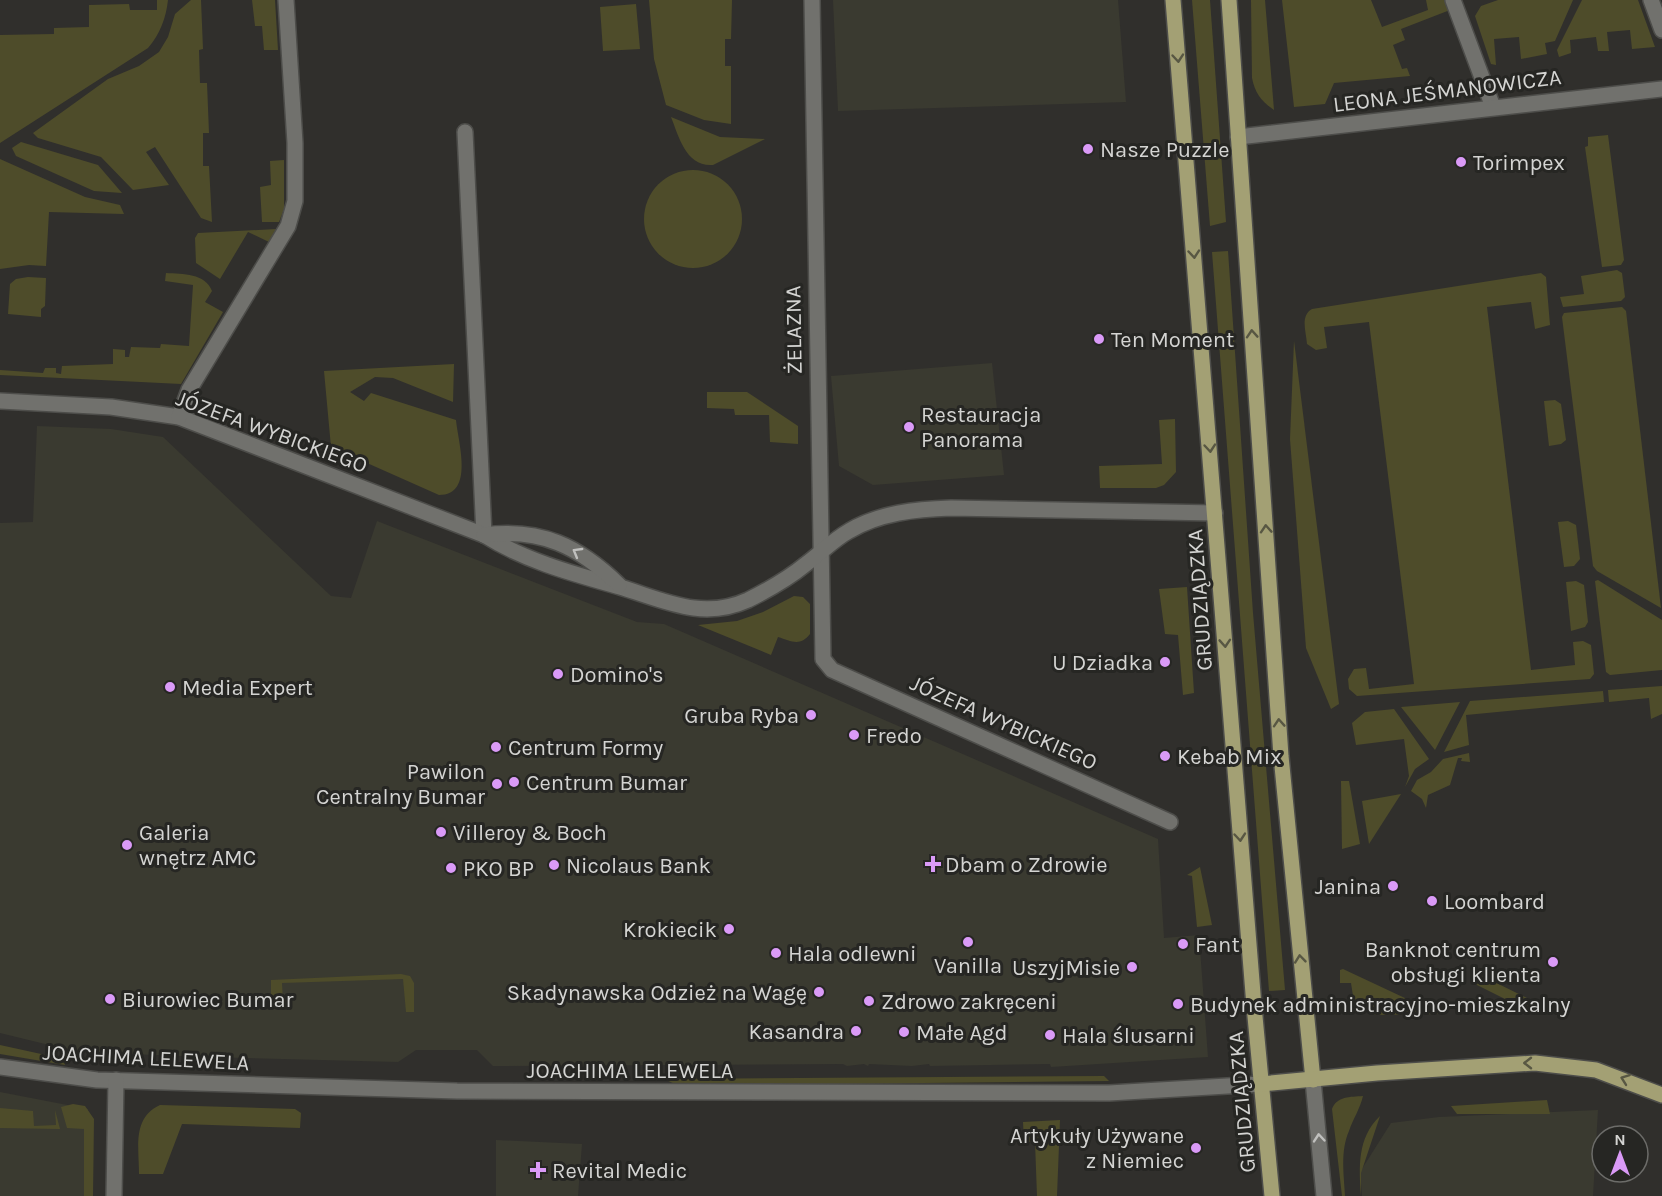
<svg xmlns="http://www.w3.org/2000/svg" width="1662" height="1196" font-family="Karla,sans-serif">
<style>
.built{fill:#3a3a30}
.green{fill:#4e4c2a}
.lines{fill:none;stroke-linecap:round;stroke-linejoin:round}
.minor-casing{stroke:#4d4d4a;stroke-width:18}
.secondary-casing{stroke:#4d4d4a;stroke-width:18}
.primary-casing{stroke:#4d4d4a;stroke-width:18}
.minor{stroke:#71716d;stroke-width:15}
.secondary{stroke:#71716d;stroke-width:15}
.primary{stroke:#a3a074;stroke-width:15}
.oneway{stroke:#585743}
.oneway2{stroke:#c0c0be}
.poi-dot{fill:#da9af7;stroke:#262623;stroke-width:2}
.labels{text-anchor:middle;stroke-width:6;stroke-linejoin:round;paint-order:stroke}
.street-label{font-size:22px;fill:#d4d4d2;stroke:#262623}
.poi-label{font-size:22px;fill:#d4d4d2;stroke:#262623;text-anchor:start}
</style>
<rect width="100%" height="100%" fill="#302f2c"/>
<!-- built -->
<g class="built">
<polygon points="833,0 1118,0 1126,102 838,111"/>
<polygon points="992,363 1004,475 873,485 839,466 831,376"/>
<polygon points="37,426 111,429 163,437 331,596 351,598 377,521 637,622 664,624 1158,839 1164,938 1199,935 1208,1057 1051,1067 1050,1064 930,1066 929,1064 912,1066 869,1064 868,1066 864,1064 847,1066 843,1064 493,1066 477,1050 416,1050 398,1062 207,1057 78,1052 0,1033 0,523 33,522"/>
<polygon points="0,1092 88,1109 89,1196 0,1196"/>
<polygon points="1598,1110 1593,1196 1362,1196 1360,1172 1391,1123 1439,1117"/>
<polygon points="496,1140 582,1144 578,1196 496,1196"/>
</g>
<!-- green -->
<g class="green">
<path d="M157,0H168C166,18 160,34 148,48L0,143V35L54,34V28L89,27V5L129,4L130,10H157Z"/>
<polygon points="191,0 201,0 203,49 199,50 200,83 207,83 209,133 203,133 203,166 209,166 212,222 201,218 155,147 146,152 169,185 133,190 101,157 38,138 33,133 108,79 139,66 159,52 168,37 175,14"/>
<polygon points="252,0 275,0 278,50 264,50 262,26 255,26"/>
<polygon points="649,0 732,0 731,39 725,39 725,66 731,66 731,124 704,120 666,105 654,59"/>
<polygon points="1192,0 1210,0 1226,222 1210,226"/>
<path d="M1251,0H1265L1274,110C1261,101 1255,93 1252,78Z"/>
<polygon points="1282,0 1371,0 1382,27 1428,10 1426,0 1446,0 1450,10 1401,29 1405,40 1393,45 1402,69 1407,68 1410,76 1334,83 1325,104 1294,107"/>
<polygon points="1498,0 1573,0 1555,41 1545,43 1547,54 1521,59 1519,37 1494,39 1496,65 1491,64 1475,16 1481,6"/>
<polygon points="1582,0 1638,0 1655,47 1632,49 1630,30 1607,32 1609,51 1598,51 1596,37 1570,40 1571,53 1559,57 1557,50"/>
<polygon points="636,4 640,49 603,51 600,7"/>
<path d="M671,117L720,137L765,139L713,165C686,167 679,137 671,117Z"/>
<polygon points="1608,135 1624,260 1621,265 1602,267 1585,147 1588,146 1588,137"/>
<polygon points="21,142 98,165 122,193 94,191 16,156 12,148"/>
<polygon points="0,159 85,197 120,205 124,214 49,212 46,266 29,265 0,269"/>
<polygon points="284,160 284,209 279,222 262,222 260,187 271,185 270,161"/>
<circle cx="693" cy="219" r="49"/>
<polygon points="276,229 269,242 248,232 220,279 196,263 195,238 198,233"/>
<polygon points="1228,251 1253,613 1285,990 1269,991 1212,252"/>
<polygon points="1617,270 1622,273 1625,297 1621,301 1563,307 1560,297 1584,294 1581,276"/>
<path d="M166,273C183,274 205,273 212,291L205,302L223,312L181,384L0,375V370L43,373L45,368H56V373L61,374L62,366L113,364V349L125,350V357H129L131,347L160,348L161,344L189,346L193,285L165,281Z"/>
<path d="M1541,273L1546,277L1550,325L1535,329L1531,302L1487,307L1531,670L1575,665L1573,642L1583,641L1591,645L1594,674L1590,679L1357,696L1349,689L1348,679L1354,669L1366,668L1369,689L1414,684L1369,322L1324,327L1327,348L1316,350L1307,344C1306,331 1300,316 1312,309Z"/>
<polygon points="28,277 46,278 45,306 41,309 41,317 8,314 10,284 16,279"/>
<polygon points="1622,307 1626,311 1661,608 1597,571 1593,566 1562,317 1564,313"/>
<polygon points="1294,341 1339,704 1331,709 1306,648 1290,439"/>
<path d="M454,364L453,402L393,378L375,377L350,392L364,401L371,393L456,420C458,442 475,495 439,495L331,447L324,371Z"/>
<polygon points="707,392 747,392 798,426 798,444 770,442 769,415 735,415 734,409 707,408"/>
<polygon points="1555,400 1561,404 1566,440 1561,444 1549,446 1544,401"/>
<polygon points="1175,419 1176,472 1164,485 1156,488 1100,488 1099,466 1162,464 1159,420"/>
<polygon points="1568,521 1576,525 1580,559 1574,566 1564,567 1558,522"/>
<polygon points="1598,580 1662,620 1662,670 1610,675 1606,672 1595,581"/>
<polygon points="1576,581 1584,585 1588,622 1585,627 1571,631 1566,582"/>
<polygon points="1187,587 1194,693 1183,695 1178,635 1165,634 1159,589"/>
<path d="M794,596L803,597L810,604V634C800,647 791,641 778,637L771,655L698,625L737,621L763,612Z"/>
<polygon points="1662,686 1662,714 1651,719 1649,698 1609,702 1608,690"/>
<polygon points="1603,691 1604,702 1466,715 1469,745 1444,752 1470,701"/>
<polygon points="1460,702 1435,750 1401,707"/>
<polygon points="1394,709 1429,759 1415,769 1405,787 1409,776 1404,739 1356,745 1352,723 1365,712"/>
<polygon points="1469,753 1470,762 1461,761 1462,758 1458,758 1450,785 1428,795 1426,808 1422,799 1411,791 1417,780 1431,772 1443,759"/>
<polygon points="1341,781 1349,781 1360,844 1342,849"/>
<polygon points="1401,794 1369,844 1362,801"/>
<polygon points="1200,867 1212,925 1197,927 1192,876 1187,875"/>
<polygon points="1343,969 1439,1014 1375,1015 1354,1002 1351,983 1340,983 1340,970"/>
<polygon points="1474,972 1537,1003 1534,1006 1515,1004 1475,984"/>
<polygon points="401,974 410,976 414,983 414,1012 406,1012 403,979 282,983 283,1003 280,1008 271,1004 271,980"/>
<polygon points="0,1045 64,1059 65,1065 0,1054"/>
<polygon points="1104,1076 1109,1081 732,1085 675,1084 664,1079"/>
<path d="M1363,1096C1360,1109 1353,1119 1349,1131C1340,1151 1344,1175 1345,1196H1342L1332,1109C1337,1096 1350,1097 1363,1096Z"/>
<polygon points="1547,1100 1550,1114 1457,1114 1451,1106"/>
<polygon points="73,1104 85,1106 94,1119 93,1196 84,1196 84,1129 67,1128 61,1107"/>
<path d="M160,1105L295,1109L301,1113L300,1128L182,1124L163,1174H139C139,1147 132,1118 160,1105Z"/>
<polygon points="0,1108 33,1111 34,1126 56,1125 55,1110 60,1129 0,1128"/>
<path d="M1380,1116L1361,1173V1196C1359,1167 1357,1138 1380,1116Z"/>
<polygon points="1060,1120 1057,1196 1037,1196 1035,1142 1024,1142 1023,1122"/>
</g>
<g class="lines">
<!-- minor casing -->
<g class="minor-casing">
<g id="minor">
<polyline points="812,0 823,659 832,670 1170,822"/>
<polyline points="1453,0 1493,107"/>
<polyline points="1651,0 1662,30"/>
<polyline points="465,132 484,535"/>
<polyline points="1238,137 1662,89"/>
<path d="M0,401L111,407L179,417L484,535C525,561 574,574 620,587C663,600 702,621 748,600C768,590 789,578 806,564C821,553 833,540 849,531C879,513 916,509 951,508L1215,513"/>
<polyline points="179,417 189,390 288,226 295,201 295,143 286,0"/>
<path d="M484,535C541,528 579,546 619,585"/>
<polyline points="0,1067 97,1080 457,1091 1109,1093 1261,1084"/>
<polyline points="114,1196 116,1080"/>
</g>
</g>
<!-- secondary casing -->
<g class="secondary-casing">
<polyline id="secondary" points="1313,1080 1324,1196"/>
</g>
<!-- primary casing -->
<g class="primary-casing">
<g id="primary">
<polyline points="1173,0 1254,1006 1272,1196"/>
<polyline points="1229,0 1281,756 1313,1080"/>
<polyline points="1261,1084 1377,1073 1535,1063 1596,1070 1662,1095"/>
</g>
</g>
<!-- minor -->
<use href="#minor" class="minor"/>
<!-- secondary -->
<use href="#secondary" class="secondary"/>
<!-- primary -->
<use href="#primary" class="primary"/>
</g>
<!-- one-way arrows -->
<defs><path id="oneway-chevron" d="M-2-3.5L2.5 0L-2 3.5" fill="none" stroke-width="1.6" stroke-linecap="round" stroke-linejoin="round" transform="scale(1.5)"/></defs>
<g class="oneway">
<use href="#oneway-chevron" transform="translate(1178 58) rotate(85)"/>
<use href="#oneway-chevron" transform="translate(1194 254) rotate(85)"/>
<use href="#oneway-chevron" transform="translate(1252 334) rotate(-94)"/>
<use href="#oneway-chevron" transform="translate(1210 448) rotate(85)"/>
<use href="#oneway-chevron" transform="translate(1266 529) rotate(-94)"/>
<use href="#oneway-chevron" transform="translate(1225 643) rotate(86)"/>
<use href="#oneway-chevron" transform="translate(1279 723) rotate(-94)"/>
<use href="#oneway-chevron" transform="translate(1240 837) rotate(85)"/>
<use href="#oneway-chevron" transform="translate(1300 959) rotate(-96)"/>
<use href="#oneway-chevron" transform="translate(1528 1063) rotate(180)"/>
<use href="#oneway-chevron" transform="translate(1625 1079) rotate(-160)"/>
</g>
<g class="oneway2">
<use href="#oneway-chevron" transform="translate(577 552) rotate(-150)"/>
<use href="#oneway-chevron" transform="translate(1319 1138) rotate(-95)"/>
</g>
<!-- markers -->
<g class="poi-dot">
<circle cx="1088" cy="149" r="6"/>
<circle cx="1461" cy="162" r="6"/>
<circle cx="1099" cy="339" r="6"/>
<circle cx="909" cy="427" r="6"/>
<circle cx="1165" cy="662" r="6"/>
<circle cx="558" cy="674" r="6"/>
<circle cx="170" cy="687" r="6"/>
<circle cx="811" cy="715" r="6"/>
<circle cx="854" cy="735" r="6"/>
<circle cx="496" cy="747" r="6"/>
<circle cx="1165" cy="756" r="6"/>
<circle cx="514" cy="782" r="6"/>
<circle cx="497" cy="784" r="6"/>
<circle cx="441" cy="832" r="6"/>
<circle cx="127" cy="845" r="6"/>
<path d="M930 855h6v6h6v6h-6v6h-6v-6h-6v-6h6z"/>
<circle cx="554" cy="865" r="6"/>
<circle cx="451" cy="868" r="6"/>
<circle cx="1393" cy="886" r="6"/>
<circle cx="1432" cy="901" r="6"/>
<circle cx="729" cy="929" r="6"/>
<circle cx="968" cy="942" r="6"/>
<circle cx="1183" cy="944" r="6"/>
<circle cx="776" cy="953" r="6"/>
<circle cx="1553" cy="962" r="6"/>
<circle cx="1132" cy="967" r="6"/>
<circle cx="819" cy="992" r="6"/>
<circle cx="110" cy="999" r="6"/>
<circle cx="869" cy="1001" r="6"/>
<circle cx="1178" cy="1004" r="6"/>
<circle cx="856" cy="1031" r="6"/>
<circle cx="904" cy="1032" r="6"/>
<circle cx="1050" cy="1035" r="6"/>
<circle cx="1196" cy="1148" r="6"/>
<path d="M535 1161h6v6h6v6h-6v6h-6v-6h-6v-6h6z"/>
</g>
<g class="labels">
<!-- street labels -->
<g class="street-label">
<text transform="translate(1447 90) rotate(-7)" y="8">LEONA JEŚMANOWICZA</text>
<text transform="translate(793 330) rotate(-91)" y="8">ŻELAZNA</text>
<text transform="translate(272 431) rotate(20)" y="8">JÓZEFA WYBICKIEGO</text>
<text transform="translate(1199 600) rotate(-94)" y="8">GRUDZIĄDZKA</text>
<text transform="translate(1004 722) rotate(24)" y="8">JÓZEFA WYBICKIEGO</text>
<text transform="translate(146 1057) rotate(3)" y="8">JOACHIMA LELEWELA</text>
<text x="630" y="1078">JOACHIMA LELEWELA</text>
<text transform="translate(1241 1102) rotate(-95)" y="8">GRUDZIĄDZKA</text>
</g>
<!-- poi labels -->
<g class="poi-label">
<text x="1100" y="157">Nasze Puzzle</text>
<text x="1473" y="170">Torimpex</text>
<text x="1111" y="347">Ten Moment</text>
<text x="921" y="422">Restauracja<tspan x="921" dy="25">Panorama</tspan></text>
<text x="1153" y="670" text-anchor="end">U Dziadka</text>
<text x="570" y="682">Domino's</text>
<text x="182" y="695">Media Expert</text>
<text x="799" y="723" text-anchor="end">Gruba Ryba</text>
<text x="866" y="743">Fredo</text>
<text x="508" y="755">Centrum Formy</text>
<text x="1177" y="764">Kebab Mix</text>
<text x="485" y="779" text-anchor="end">Pawilon<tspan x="485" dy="25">Centralny Bumar</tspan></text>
<text x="526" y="790">Centrum Bumar</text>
<text x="139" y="840">Galeria<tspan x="139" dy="25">wnętrz AMC</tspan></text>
<text x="453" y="840">Villeroy &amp; Boch</text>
<text x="945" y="872">Dbam o Zdrowie</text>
<text x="566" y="873">Nicolaus Bank</text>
<text x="463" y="876">PKO BP</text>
<text x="1381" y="894" text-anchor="end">Janina</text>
<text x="1444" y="909">Loombard</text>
<text x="717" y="937" text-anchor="end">Krokiecik</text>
<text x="1195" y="952">Fant</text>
<text x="1541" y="957" text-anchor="end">Banknot centrum<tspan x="1541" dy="25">obsługi klienta</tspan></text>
<text x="788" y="961">Hala odlewni</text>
<text x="968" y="973" text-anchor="middle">Vanilla</text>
<text x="1120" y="975" text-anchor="end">UszyjMisie</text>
<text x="807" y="1000" text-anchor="end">Skadynawska Odzież na Wagę</text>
<text x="122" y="1007">Biurowiec Bumar</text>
<text x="881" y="1009">Zdrowo zakręceni</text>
<text x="1190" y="1012">Budynek administracyjno-mieszkalny</text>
<text x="844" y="1039" text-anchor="end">Kasandra</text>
<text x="916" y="1040">Małe Agd</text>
<text x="1062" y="1043">Hala ślusarni</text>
<text x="1184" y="1143" text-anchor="end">Artykuły Używane<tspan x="1184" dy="25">z Niemiec</tspan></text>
<text x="552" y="1178">Revital Medic</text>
</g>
</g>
<!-- north arrow -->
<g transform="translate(1620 1154)"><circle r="28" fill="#262623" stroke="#6c6c69" stroke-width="1.5"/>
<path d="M0-4.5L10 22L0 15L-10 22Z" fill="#da9af7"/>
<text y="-9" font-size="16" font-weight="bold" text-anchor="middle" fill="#d4d4d2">N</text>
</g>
</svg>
